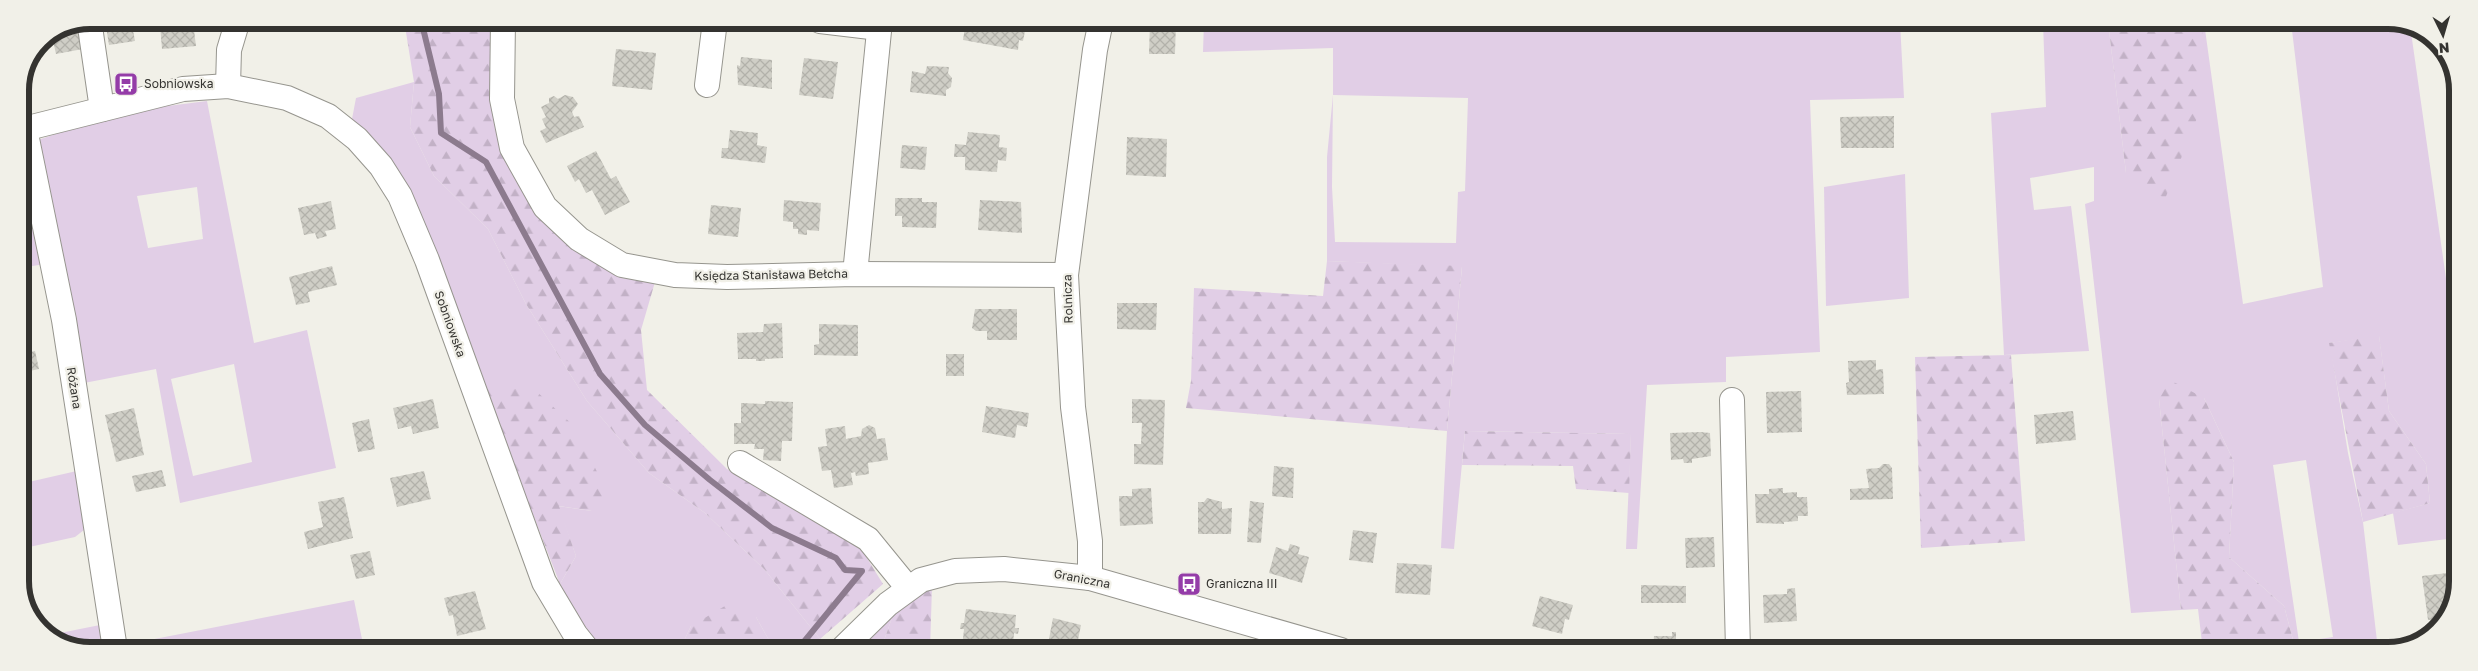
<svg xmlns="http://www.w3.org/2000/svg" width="2478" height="671" font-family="'Golos Text',sans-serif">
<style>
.grass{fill:#e1cee6;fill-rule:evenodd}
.forest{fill:url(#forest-firs)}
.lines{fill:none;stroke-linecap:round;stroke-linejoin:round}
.stream{stroke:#8c7b8e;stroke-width:6}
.building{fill:url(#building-cross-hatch)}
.minor-casing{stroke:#96958e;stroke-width:26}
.minor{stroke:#fff;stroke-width:24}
.labels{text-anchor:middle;stroke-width:4.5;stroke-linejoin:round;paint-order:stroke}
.poi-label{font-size:12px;fill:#343330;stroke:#f1f0e8;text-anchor:start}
.street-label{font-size:12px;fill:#343330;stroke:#f1f0e8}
.rim{fill:none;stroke:#343330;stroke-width:6}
</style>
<defs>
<pattern id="forest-firs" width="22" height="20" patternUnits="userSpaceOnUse" patternTransform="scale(1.25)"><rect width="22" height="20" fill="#e1cee6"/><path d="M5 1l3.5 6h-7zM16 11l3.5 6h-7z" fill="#c2b1c6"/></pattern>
<pattern id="building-cross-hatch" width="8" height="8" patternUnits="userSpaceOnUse" patternTransform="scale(1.25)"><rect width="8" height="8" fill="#cfcec6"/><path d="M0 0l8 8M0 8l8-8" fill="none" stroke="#b2b1aa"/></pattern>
</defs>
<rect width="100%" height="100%" fill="#f1f0e8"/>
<!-- grass -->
<g class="grass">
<path d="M1204,21L1900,22L1904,98L1810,100L1820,352L1726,357V382L1647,385L1637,549H1626L1631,434L1465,431L1454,549L1441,548L1447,431L1462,267L1327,261V157L1333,95V48L1203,52ZM1333,95L1468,98L1465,191L1458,192L1456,243L1335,242L1332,187Z"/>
<path d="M2043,22H2108L2126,173L2204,22L2243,304L2323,287L2291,22H2406L2410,25L2457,356L2456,538L2398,545L2393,513L2430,503L2426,464L2389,411L2379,336L2330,343L2348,453L2363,522L2377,641L2336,651H2296L2284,606L2229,557L2234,462L2204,398L2159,399L2181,610L2131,613L2085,204L2094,201V167L2030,178L2034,210L2071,206L2089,351L2004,355L1991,113L2046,107ZM2306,460L2333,637L2299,642L2273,465Z"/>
<polygon points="26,76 31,110 20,113 20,90"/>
<polygon points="414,82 410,127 434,176 488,229 526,304 587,401 649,473 705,513 765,570 820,639 812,649 774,649 756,617 691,626 680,649 600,649 584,629 560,584 576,556 558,506 592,511 484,389 401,179 352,119 356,98"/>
<path d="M207,101L254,343L307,330L336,468L180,503L156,369L79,384L35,141L121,112ZM197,187L203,239L148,248L137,196ZM234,364L252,462L193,476L171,379Z"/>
<polygon points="20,151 45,264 20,268"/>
<polygon points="1905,174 1909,298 1826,306 1824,187"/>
<polygon points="81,470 89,526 75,537 20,549 20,484"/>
<polygon points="354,600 364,649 126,649 134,643"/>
<polygon points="894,612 881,649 859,649"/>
<polygon points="100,625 107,649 72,649 50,635"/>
</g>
<!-- forest -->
<g class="forest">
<polygon points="404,20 494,20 491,101 571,247 622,278 655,282 641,330 647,390 727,469 862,550 883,584 820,639 765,570 705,513 649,473 587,401 526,304 488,229 434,176 410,127 414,82"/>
<polygon points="2108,22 2203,22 2197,118 2165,199 2126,173"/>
<polygon points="1327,261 1462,266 1447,431 1186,408 1191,381 1194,288 1323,296"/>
<polygon points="2379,335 2389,411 2426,464 2430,503 2363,522 2329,343"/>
<polygon points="2011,355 2025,541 1921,548 1915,357"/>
<polygon points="2170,380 2204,398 2234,462 2229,557 2284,606 2296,651 2203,651 2198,609 2181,610 2159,399"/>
<polygon points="484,389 534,389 576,428 599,476 604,508 592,511 559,506 576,556 560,584"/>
<polygon points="1465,431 1631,434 1629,493 1576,489 1573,466 1462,465"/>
<polygon points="932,587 930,650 881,649 894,612"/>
<polygon points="730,603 756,617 774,649 680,649 691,626"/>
</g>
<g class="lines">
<!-- stream -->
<polyline class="stream" points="421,20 439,94 441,133 486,162 600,374 645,425 710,480 772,528 836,558 845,570 862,571 798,649"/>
</g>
<!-- building -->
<g class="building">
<polygon points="105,20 131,20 135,41 109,45"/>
<polygon points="966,21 1023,21 1022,26 1026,26 1023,41 1019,40 1018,50 963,40"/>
<polygon points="1150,21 1176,21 1175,54 1149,54"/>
<polygon points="193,22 196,46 162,49 160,25"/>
<polygon points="78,25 83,49 56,54 52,36"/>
<polygon points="616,49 656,53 652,90 612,86"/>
<polygon points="741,57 772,60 772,89 738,85 737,65 740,66"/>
<polygon points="804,58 838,62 833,99 799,95"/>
<polygon points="927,66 949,67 948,73 952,78 951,87 946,90 946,96 910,92 912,71 925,74"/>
<polygon points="565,95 573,97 578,104 572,112 574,117 579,116 584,127 546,143 540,131 546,128 542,119 546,117 541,107 549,103 549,98 554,96 558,99"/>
<polygon points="1894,116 1894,148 1841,148 1840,117"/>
<polygon points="730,130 758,133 757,145 767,147 765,163 721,158 722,148 728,148"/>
<polygon points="968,132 1000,135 999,147 1007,148 1006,161 998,160 997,172 965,170 965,157 954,157 955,144 966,145"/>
<polygon points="1127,137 1167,139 1166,177 1126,175"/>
<polygon points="902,145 927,147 925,170 900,168"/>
<polygon points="596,151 611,179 616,176 630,202 605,215 592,190 586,193 579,179 575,182 567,166"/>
<polygon points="895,198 922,198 922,202 937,202 936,228 902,227 902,216 895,216"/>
<polygon points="784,200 821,203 819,231 807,230 807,235 798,234 798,229 793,229 793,222 783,221"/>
<polygon points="980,200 1021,202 1022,233 978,230"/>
<polygon points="331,201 336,229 325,231 327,236 317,239 315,233 304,235 298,208"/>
<polygon points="711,205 741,208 738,237 708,234"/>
<polygon points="332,266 337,285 308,292 310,302 296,305 289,277"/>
<polygon points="25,291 28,305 20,307 20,292"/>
<polygon points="1117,303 1157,303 1156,330 1117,329"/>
<polygon points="975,309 1017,309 1017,340 987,340 987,331 976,331 972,328"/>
<polygon points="782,323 783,358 765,359 765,361 756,361 756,359 738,359 737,333 763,332 764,324"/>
<polygon points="819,324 858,325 858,356 814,355 814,345 819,344"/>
<polygon points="35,351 39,369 20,373 20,354"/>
<rect x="946" y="354" width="18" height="22"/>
<polygon points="1876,360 1876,370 1883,369 1884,394 1847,395 1846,383 1849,382 1848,361"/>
<polygon points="1801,391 1802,432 1767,433 1766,392"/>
<polygon points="433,399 439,428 413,434 411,426 398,429 393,408"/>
<polygon points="1132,399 1165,400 1163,465 1134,464 1134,444 1141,444 1142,423 1132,423"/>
<polygon points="765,401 793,402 792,441 782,441 781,461 763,460 764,449 754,449 755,444 734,444 734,423 741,423 741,403 765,404"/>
<polygon points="986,406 1029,413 1027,427 1017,425 1015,438 982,432"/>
<polygon points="134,408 144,455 116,462 105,415"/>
<polygon points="2073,411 2076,440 2036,444 2034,415"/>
<polygon points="369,419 375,449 358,452 352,423"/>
<polygon points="869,425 875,428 877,439 885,438 888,460 868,463 869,474 856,476 855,472 851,473 853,485 834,488 831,470 822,471 818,447 827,446 825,429 845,426 846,439 861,436 862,429"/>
<polygon points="1701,432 1710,433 1711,456 1692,459 1692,463 1684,463 1683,459 1671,460 1670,433"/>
<polygon points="1883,464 1889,464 1892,468 1893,499 1850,500 1850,489 1869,488 1866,469 1879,468"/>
<polygon points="1274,466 1294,468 1293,498 1272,496"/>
<polygon points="162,470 166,486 136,492 132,476"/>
<polygon points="424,471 431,499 397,507 390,478"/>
<polygon points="1151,488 1153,524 1120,526 1119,496 1132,496 1132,489"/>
<polygon points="1783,488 1783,493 1797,492 1797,497 1807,497 1808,516 1798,516 1798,521 1784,522 1784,524 1756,523 1755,494 1769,494 1769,489"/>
<polygon points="344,497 353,538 308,549 304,532 323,527 318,502"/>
<polygon points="1207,498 1222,502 1222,509 1232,508 1231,534 1198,534 1198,502 1204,502"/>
<polygon points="1250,501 1264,503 1261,543 1247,542"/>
<polygon points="1353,530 1377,533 1373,563 1349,560"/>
<polygon points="1714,537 1715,567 1686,568 1685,538"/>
<polygon points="1290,544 1300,547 1298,554 1309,557 1302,583 1269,573 1276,547 1288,551"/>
<polygon points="370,551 375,575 356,579 350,555"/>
<polygon points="1397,563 1432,565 1430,595 1395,593"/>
<polygon points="2456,572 2456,599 2443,618 2428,620 2422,576"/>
<polygon points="1641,585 1686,586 1686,603 1641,603"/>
<polygon points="1795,588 1797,621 1764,623 1763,595 1787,594 1787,589"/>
<polygon points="475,591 486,629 457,636 453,615 449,616 444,598"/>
<polygon points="1540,596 1573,605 1569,620 1565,619 1562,634 1532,626"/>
<polygon points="966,609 1016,615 1015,628 1019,628 1018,634 1014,633 1013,644 1000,643 999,645 963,639 964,629 960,629 961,623 964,623"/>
<polygon points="1053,618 1081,625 1076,650 1048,644"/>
<polygon points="1672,632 1676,632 1676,650 1653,650 1654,636 1672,636"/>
<polygon points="2095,643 2095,651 2060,651 2059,646"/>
<polygon points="2193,646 2193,651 2148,651 2148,649"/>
</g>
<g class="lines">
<!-- minor casing -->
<g class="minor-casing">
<g id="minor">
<polyline points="89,20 102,109"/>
<polyline points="503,20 502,99 512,148 545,207 579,239 622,265 675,275 727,277 855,274 1066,275"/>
<polyline points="820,21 879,28"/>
<polyline points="707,85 715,21"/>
<polyline points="228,86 229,50 238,20"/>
<polyline points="25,129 64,320 115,649"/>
<polyline points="20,130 183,89 228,86 287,98 328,116 357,139 381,166 400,196 427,260 544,582 575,634 587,649"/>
<polyline points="855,274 880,21"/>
<polyline points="1732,400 1738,650"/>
<polyline points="740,463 868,539 908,588"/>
<polyline points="1090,578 1090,541 1073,407 1066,275 1095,50 1101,21"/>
<polyline points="842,649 888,604 921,580 955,571 1004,569 1090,578 1341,650"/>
</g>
</g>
<!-- minor -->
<use href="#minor" class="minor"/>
</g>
<!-- icons -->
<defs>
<g id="bus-square" transform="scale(1.25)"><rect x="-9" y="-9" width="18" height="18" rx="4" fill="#943ca8" stroke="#f1f0e8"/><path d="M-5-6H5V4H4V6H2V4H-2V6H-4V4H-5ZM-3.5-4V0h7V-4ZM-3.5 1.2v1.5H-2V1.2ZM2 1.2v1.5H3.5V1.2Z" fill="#fff"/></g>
</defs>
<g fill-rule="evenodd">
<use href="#bus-square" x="126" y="84"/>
<use href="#bus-square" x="1189" y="584"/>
</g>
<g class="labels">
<!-- poi labels -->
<g class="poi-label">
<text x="144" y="88">Sobniowska</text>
<text x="1206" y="588">Graniczna III</text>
</g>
<!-- street labels -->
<g class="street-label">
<text transform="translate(771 275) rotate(-1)" y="4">Księdza Stanisława Bełcha</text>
<text transform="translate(1068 299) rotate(-92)" y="4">Rolnicza</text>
<text transform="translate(450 324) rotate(70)" y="4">Sobniowska</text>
<text transform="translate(74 388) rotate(81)" y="4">Różana</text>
<text transform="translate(1082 579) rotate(11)" y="4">Graniczna</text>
</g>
</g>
<!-- crop -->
<path d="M0 0H2478V671H0ZM90 29H2388A61 61 0 0 1 2449 90V581A61 61 0 0 1 2388 642H90A61 61 0 0 1 29 581V90A61 61 0 0 1 90 29Z" fill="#f1f0e8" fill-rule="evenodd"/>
<path class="rim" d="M90 29H2388A61 61 0 0 1 2449 90V581A61 61 0 0 1 2388 642H90A61 61 0 0 1 29 581V90A61 61 0 0 1 90 29Z"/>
<!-- north arrow -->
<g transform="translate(2443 35) rotate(175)" stroke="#f1f0e8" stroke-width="4" paint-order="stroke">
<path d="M0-4L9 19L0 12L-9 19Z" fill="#343330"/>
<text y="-8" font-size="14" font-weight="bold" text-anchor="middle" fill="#343330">N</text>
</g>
</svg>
